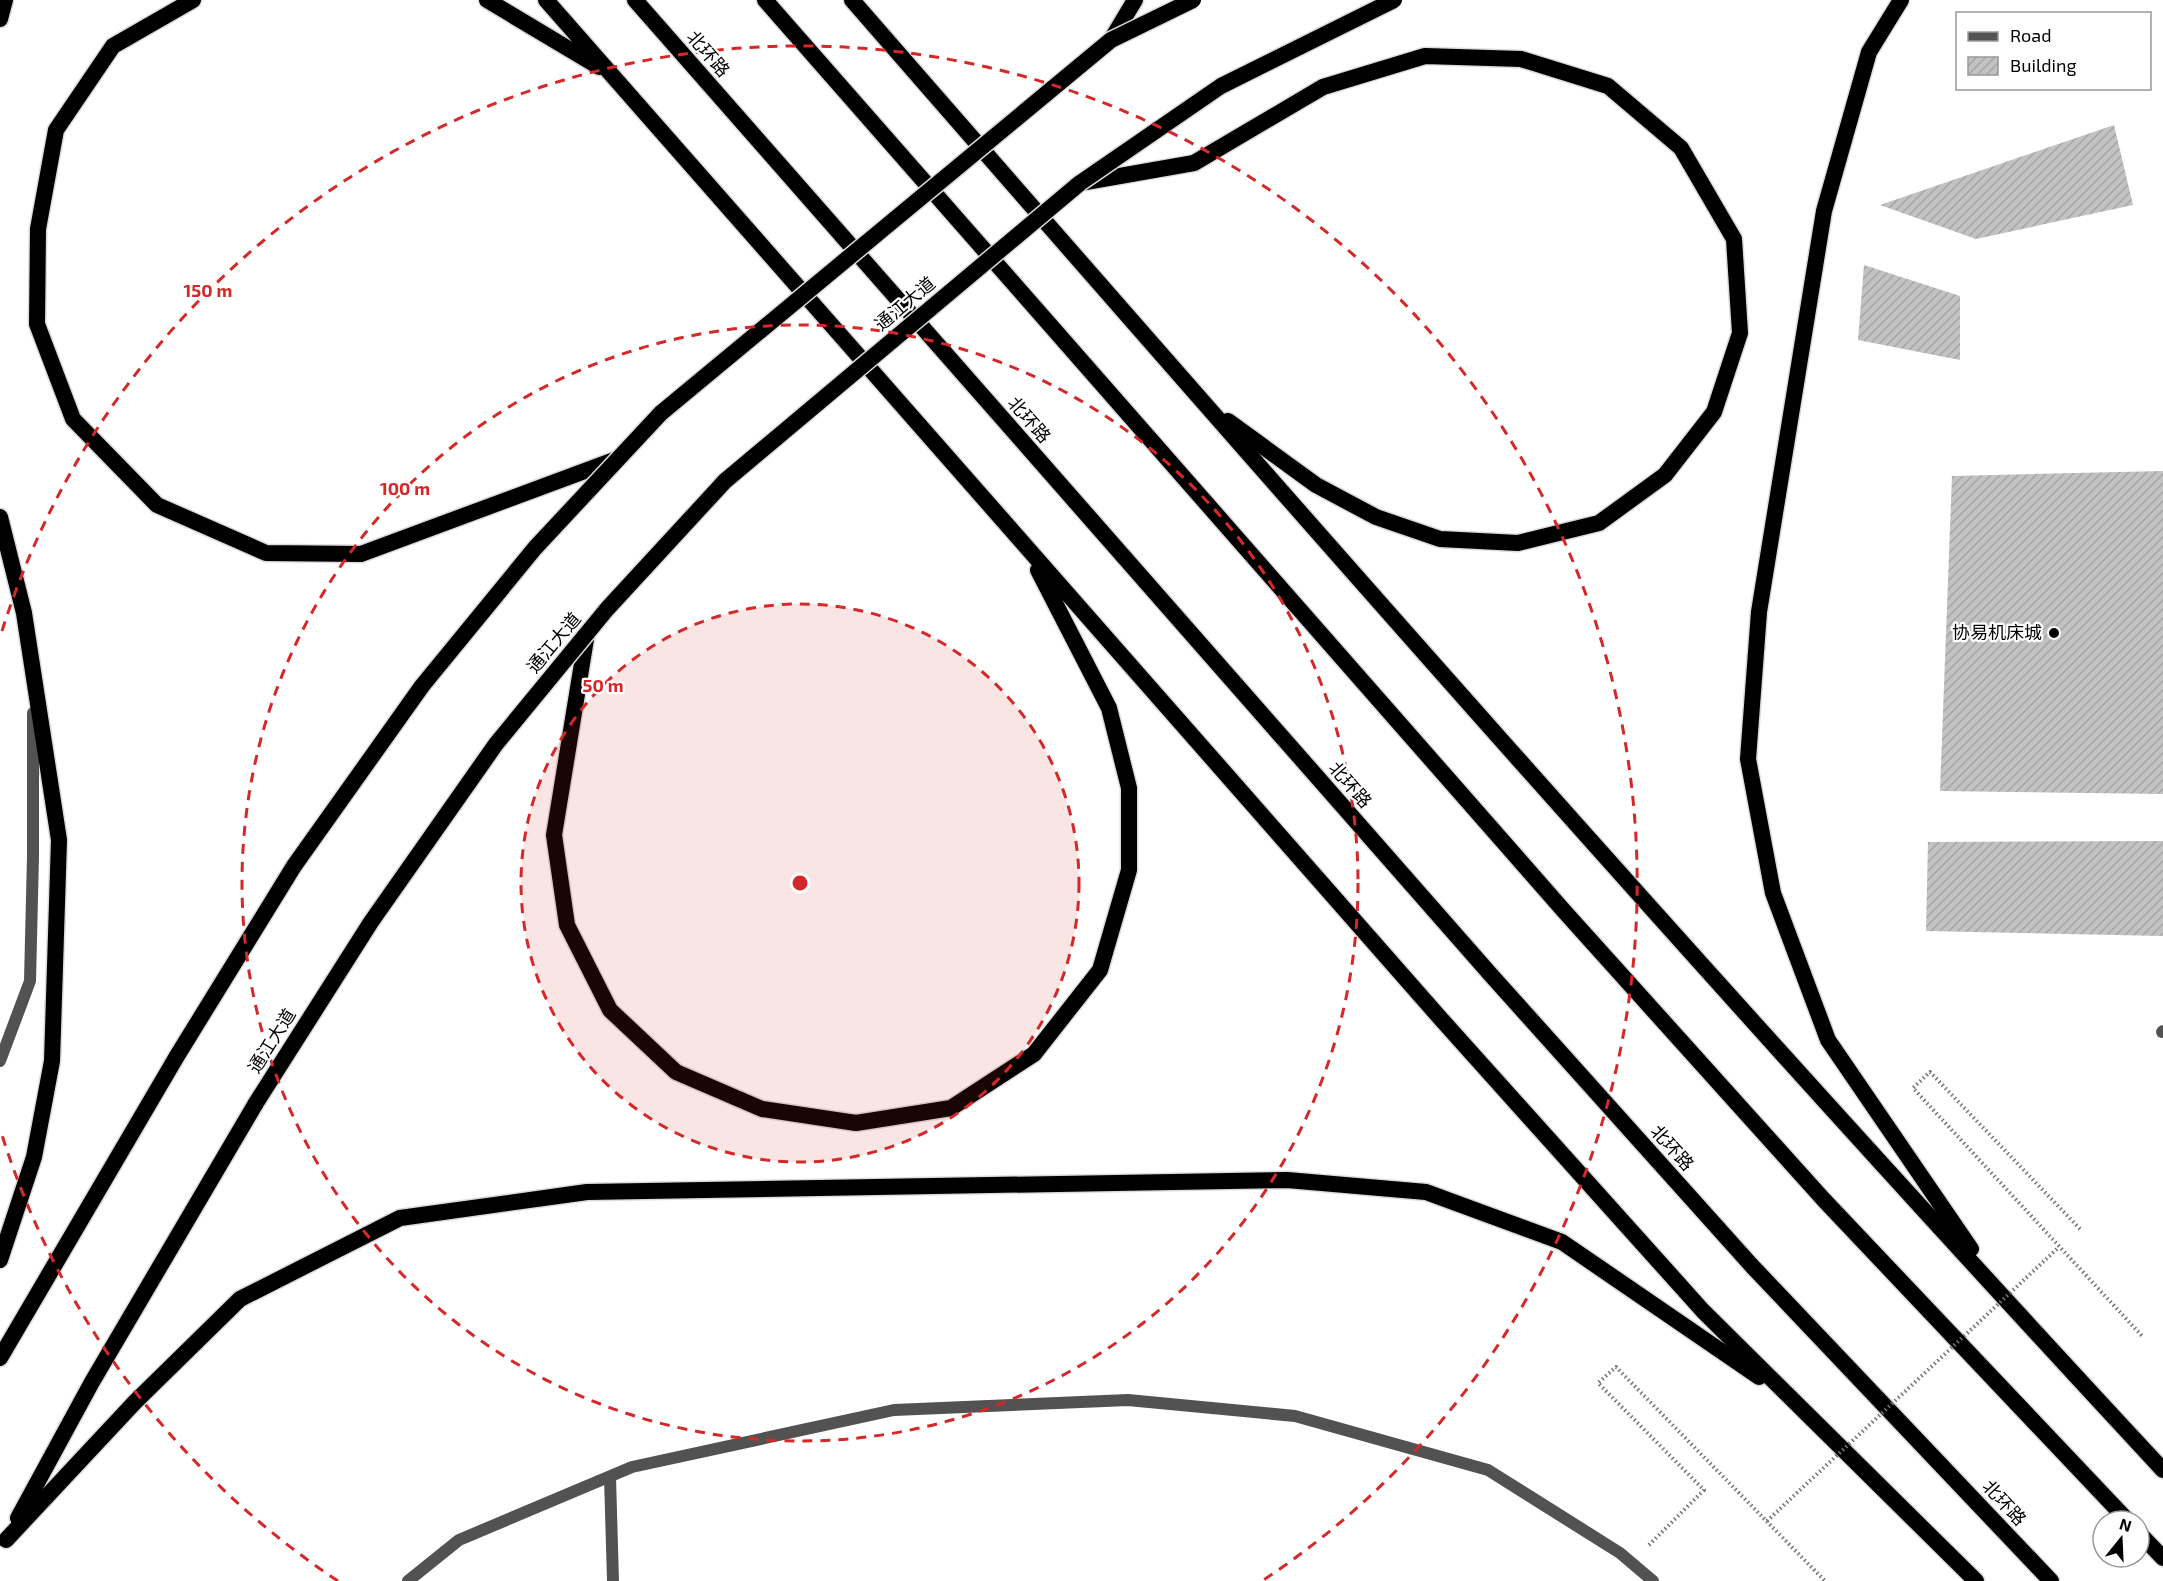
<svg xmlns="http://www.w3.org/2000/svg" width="2163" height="1581" font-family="'Exo 2','Noto Sans SC',sans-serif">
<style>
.building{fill:url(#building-hatch)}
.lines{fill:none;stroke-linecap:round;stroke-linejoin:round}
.trunk-casing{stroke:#dbdbdb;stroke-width:19}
.path{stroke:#747474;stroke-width:4;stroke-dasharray:1.5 3;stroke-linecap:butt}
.minor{stroke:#525252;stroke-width:12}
.trunk{stroke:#000;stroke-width:16}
.trunk-bridge-casing{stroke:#dbdbdb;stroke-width:19;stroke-linecap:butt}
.path-bridge{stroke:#747474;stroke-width:4;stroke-dasharray:1.5 3;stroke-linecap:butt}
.trunk-bridge{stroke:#000;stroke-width:16}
.ring{fill:none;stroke:#d62828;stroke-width:3;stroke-dasharray:10 8}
.poi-dot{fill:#000;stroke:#fff;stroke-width:2}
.labels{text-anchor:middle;stroke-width:4.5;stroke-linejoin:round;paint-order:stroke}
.street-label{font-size:18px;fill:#000;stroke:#fff}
.poi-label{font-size:18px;fill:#000;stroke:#fff;text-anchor:end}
.centre{fill:#d62828;stroke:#fff;stroke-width:3}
.ring-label{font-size:18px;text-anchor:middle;font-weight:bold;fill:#d62828;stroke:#fff;stroke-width:4.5;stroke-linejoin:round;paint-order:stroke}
</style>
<defs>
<pattern id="building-hatch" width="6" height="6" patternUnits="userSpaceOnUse" patternTransform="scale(1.5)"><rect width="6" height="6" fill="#c2c2c2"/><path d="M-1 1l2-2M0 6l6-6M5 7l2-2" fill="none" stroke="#a5a5a5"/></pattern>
</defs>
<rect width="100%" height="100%" fill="#fff"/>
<!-- building -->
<g class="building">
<polygon points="2114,125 2133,205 1976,239 1880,205"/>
<polygon points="1864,265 1960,296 1960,360 1858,340"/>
<polygon points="2163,471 2163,794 1940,791 1952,476"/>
<polygon points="2163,841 2163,936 1926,931 1928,842"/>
</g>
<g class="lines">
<!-- trunk casing -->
<g class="trunk-casing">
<g id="trunk">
<polyline points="193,0 113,46 56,130 38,229 37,324 73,419 157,505 266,553 361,554 617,459"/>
<polyline points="487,0 599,67"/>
<polyline points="546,0 1441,1019 1703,1311 1976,1581"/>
<polyline points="635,0 1491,975 1752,1266 2051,1581"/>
<polyline points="765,0 1564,911 1824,1200 2128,1521"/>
<path d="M852,0C1283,495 1716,989 2163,1470"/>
<polyline points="1901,0 1869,52 1824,211 1759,612 1748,759 1773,893 1828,1040 1971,1249"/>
<polyline points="0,19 5,0"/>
<polyline points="1111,40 1135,0"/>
<polyline points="1080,183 1194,163 1323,87 1425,56 1521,59 1608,86 1681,148 1734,239 1740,333 1714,412 1665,475 1599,523 1518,543 1440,539 1376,517 1316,485 1228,421"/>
<polyline points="0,517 24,613 59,840 52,1061 34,1157 0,1260"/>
<polyline points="587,633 554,835 567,925 610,1010 676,1072 762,1109 856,1123 951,1108 1034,1054 1100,970 1129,870 1129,788 1109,708 1038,570"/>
<polyline points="0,1358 177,1056"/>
<polyline points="18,1518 92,1382 256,1103"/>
<polyline points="2139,1533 2163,1558"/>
<polyline points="6,1540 135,1402 240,1299 400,1218 587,1192 1287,1180 1426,1192 1562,1242 1759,1377"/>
</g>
</g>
<!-- path -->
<g class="path">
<polyline points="2080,1229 1930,1072 1913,1088 2143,1337"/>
<polyline points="1649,1545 1704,1490 1598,1383 1616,1367 1825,1581"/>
</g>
<!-- minor -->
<g class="minor">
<polyline points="2162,1032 2163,1031"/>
<polyline points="0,1061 30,981 33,856 33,713"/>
<polyline points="610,1477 613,1581"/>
<polyline points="408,1581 459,1540 632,1467 894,1410 1128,1400 1295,1416 1488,1470 1620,1553 1653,1581"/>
</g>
<!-- trunk -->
<use href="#trunk" class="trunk"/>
<!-- trunk-bridge casing -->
<g class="trunk-bridge-casing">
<g id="trunk-bridge">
<polyline points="177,1056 294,866 422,686 535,548 661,413 1111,40 1193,0"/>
<polyline points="256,1103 371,922 496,744 607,609 725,481 1080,183 1221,86 1394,0"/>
</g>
</g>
<!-- path-bridge -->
<polyline class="path-bridge" points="1767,1521 2059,1247"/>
<!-- trunk-bridge -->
<use href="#trunk-bridge" class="trunk-bridge"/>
</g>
<!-- distance rings -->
<circle cx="800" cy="883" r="279" fill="#d62828" fill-opacity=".12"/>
<g class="ring">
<circle cx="800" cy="883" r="279"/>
<circle cx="800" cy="883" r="558"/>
<path d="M338 1581A837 837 0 0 1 2 1135M2 631A837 837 0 1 1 1262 1581"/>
</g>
<!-- markers -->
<circle class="poi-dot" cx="2054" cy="633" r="6"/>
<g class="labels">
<!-- street labels -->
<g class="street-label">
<text transform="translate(708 54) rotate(49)" y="6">北环路</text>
<text transform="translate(905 304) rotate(-40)" y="6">通江大道</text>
<text transform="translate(1029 420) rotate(49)" y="6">北环路</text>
<text transform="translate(554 643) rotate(-50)" y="6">通江大道</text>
<text transform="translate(1350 785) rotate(49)" y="6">北环路</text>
<text transform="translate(272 1041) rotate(-58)" y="6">通江大道</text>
<text transform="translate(1672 1148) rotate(48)" y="6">北环路</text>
<text transform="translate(2004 1503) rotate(47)" y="6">北环路</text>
</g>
<!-- poi labels -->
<g class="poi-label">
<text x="2042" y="639">协易机床城</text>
</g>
</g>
<circle cx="800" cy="883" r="9" class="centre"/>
<g class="ring-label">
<text x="208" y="297">150 m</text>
<text x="405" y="495">100 m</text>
<text x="603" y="692">50 m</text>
</g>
<!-- legend -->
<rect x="1956" y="12" width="195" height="78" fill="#ffffff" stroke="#999999" stroke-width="1.5"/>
<rect x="1968" y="32" width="30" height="9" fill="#525252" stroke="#999999" stroke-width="1.5"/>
<text x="2010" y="42" font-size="18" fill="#000000">Road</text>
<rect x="1968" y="57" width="30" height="18" fill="url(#building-hatch)" stroke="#999999" stroke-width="1.5"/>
<text x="2010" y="72" font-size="18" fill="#000000">Building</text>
<!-- north arrow -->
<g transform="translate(2121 1539) rotate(18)"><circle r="28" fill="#ffffff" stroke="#999999" stroke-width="1.5"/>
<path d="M0-4.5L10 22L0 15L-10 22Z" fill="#000000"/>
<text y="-9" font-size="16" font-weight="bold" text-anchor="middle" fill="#000000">N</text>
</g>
</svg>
